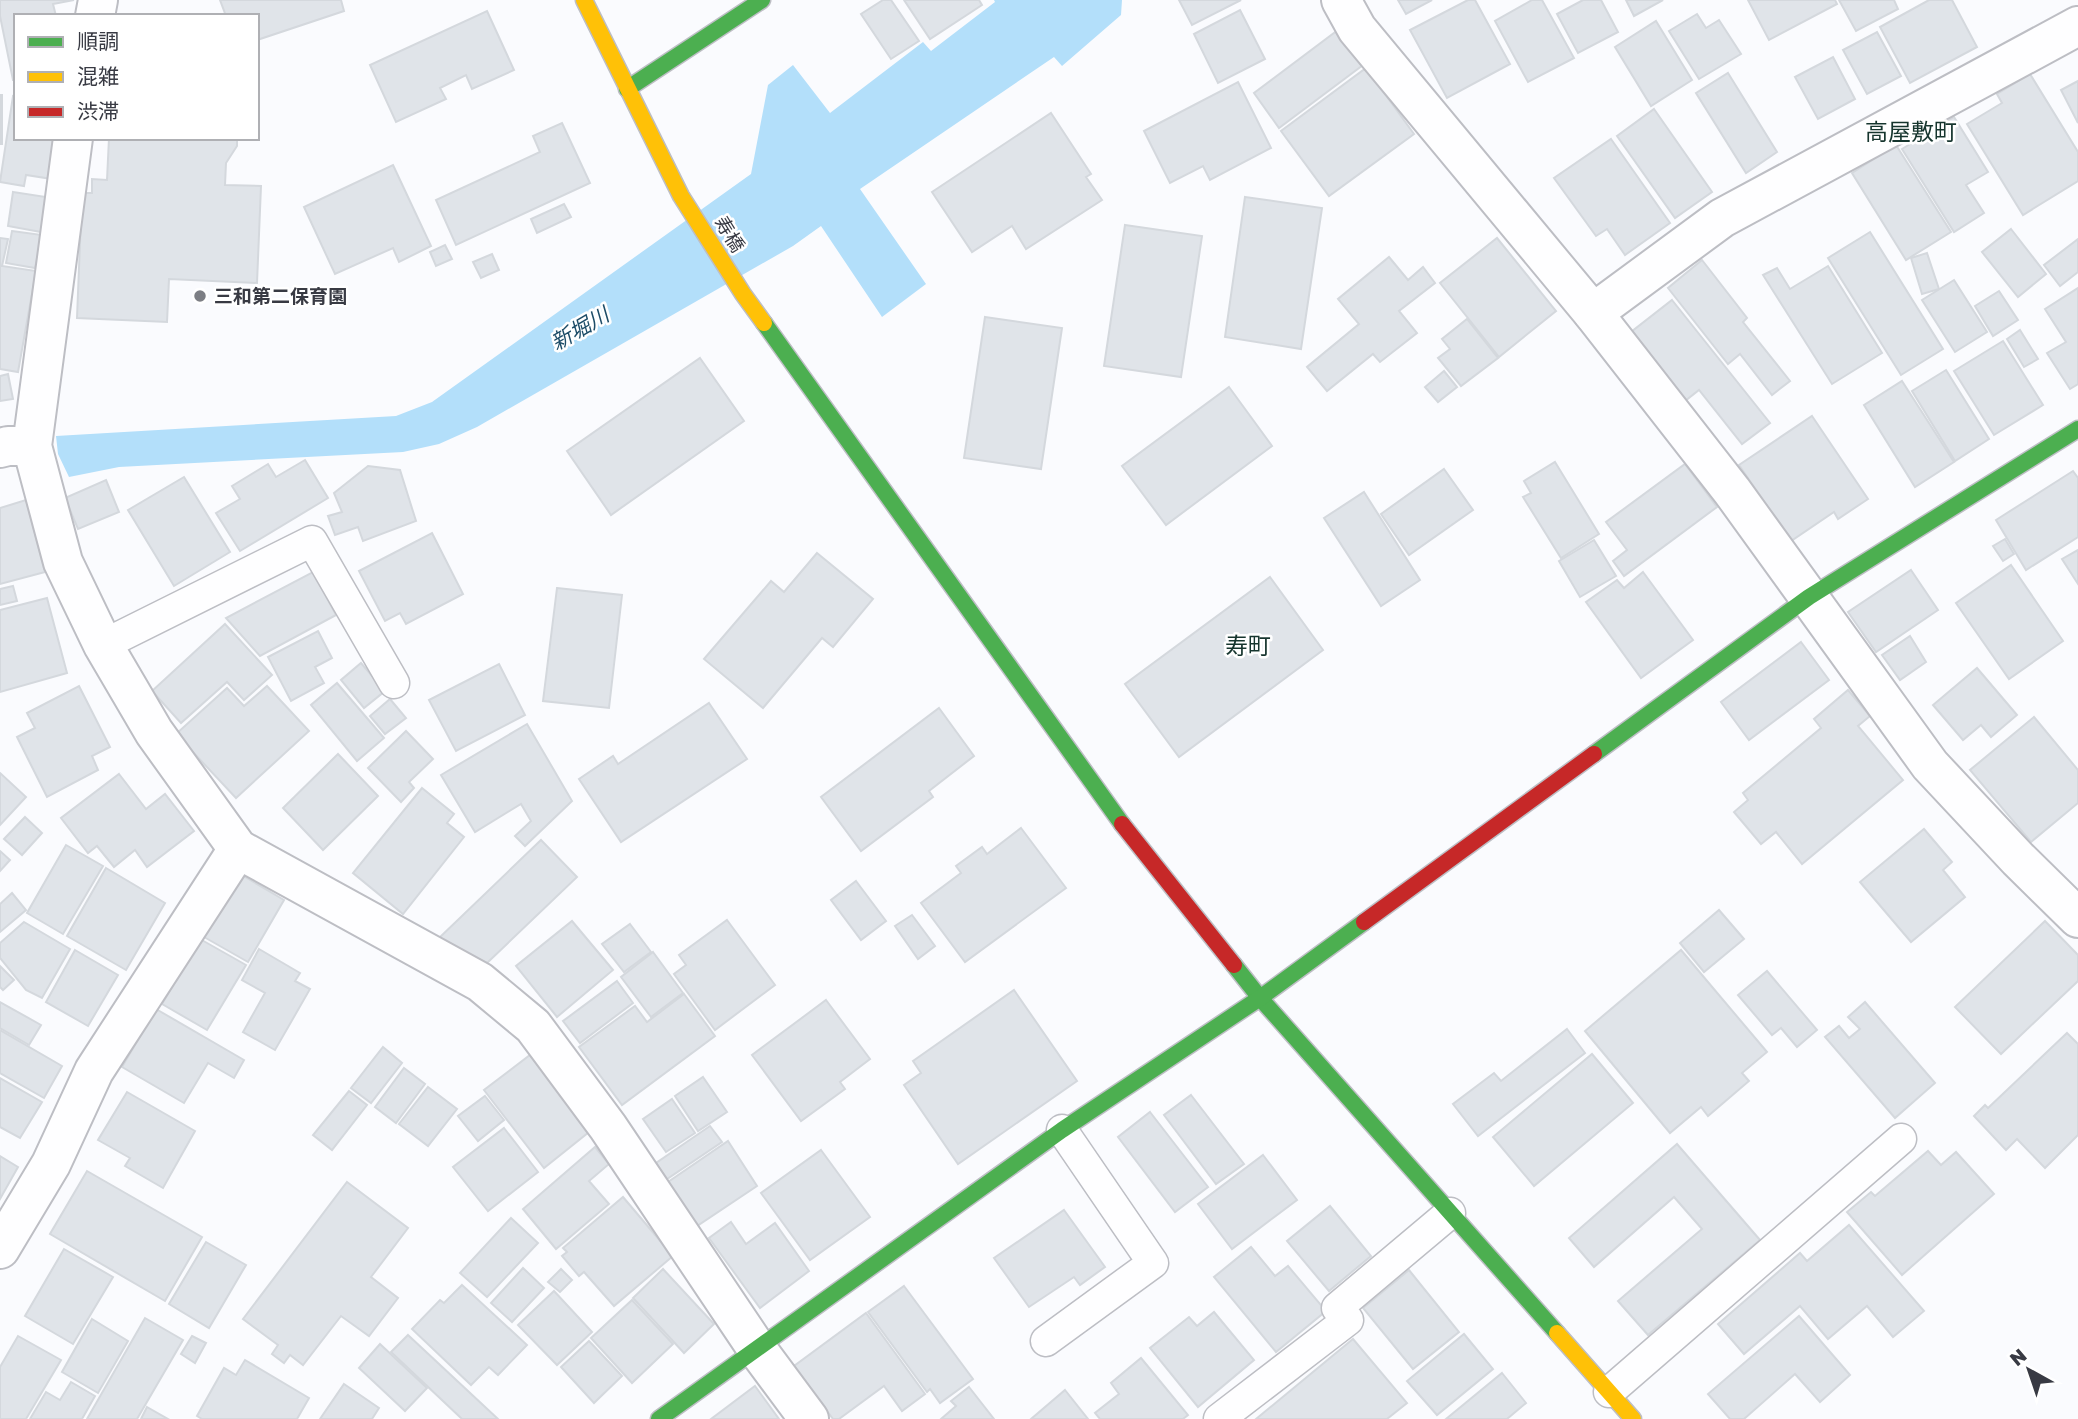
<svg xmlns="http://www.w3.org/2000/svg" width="2078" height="1419" font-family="'Golos Text','Noto Sans JP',sans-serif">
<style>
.water{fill:#b3dffa}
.building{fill:#e0e4e9;stroke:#d4d8dd;stroke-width:2}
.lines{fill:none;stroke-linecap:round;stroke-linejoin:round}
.lane-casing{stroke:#bdbec4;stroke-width:33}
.street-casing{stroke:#bdbec4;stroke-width:42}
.fast-casing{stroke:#bdbec4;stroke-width:19}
.slow-casing{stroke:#bdbec4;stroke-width:19}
.jam-casing{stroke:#bdbec4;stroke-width:19}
.lane{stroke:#fefeff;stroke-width:30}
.street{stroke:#fefeff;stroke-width:38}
.fast{stroke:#4caf50;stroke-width:16}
.slow{stroke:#ffc107;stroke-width:16}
.jam{stroke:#c62828;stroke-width:16}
.poi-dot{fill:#7c7e84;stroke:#fff;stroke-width:2.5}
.labels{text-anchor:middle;stroke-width:5;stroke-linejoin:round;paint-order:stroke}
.street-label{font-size:19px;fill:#383a43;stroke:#fff}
.poi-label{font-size:19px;font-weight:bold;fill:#383a43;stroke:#fff;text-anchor:start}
.water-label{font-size:21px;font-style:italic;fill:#1e4d68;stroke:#fff}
.quarter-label{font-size:23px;fill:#16352e;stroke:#fff}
</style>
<rect width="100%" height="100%" fill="#fafbfe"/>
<!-- water -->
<polygon class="water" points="994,0 1122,0 1121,15 1062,66 1054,57 860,189 926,284 882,317 821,226 793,246 477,427 439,444 403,452 119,467 69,477 58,454 56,436 396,416 432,402 751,174 768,85 793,65 830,113 923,42 931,51 995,2"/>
<!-- building -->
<g class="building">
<polygon points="0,0 74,0 53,4 56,16 16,16 16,80 13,80 0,16"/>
<polygon points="220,0 341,0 344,11 257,40 257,16 226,16"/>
<polygon points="883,0 891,0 919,41 891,59 861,14"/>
<polygon points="904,0 979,0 982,5 930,39"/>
<polygon points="1179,0 1241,0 1192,25"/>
<polygon points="1398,0 1432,0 1406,14"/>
<polygon points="1468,0 1475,0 1510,64 1447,98 1410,30"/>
<polygon points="1532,0 1542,0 1574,58 1528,82 1495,21"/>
<polygon points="1583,0 1601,0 1618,32 1578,53 1557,14"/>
<polygon points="1626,0 1663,0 1634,16"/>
<polygon points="1748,0 1835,0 1837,4 1769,40"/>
<polygon points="1839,0 1894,0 1898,9 1856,31"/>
<polygon points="1929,0 1952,0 1977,47 1910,83 1880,27"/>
<polygon points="1240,10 1265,59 1218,83 1194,34"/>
<polygon points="487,11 514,70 472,89 466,75 440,88 446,99 396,122 370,65"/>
<polygon points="1697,14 1706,28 1719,20 1741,54 1699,79 1669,31"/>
<polygon points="1656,21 1692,80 1651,106 1615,47"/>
<polygon points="1338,30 1363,65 1279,128 1254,93"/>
<polygon points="1877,32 1901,76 1867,94 1843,50"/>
<polygon points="1833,57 1855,99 1818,119 1795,77"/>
<polygon points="1366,68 1414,134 1329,196 1281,131"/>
<polygon points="1728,73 1777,152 1746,173 1696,93"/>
<polygon points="2030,74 2078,152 2078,181 2023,215 1967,124 2002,103 1997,94"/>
<polygon points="2078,81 2078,123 2061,90"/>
<polygon points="1238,82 1271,148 1210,180 1203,166 1170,183 1144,131"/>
<rect x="0" y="95" width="2" height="49"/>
<polygon points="13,96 16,97 16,138 59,138 52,179 26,175 24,186 0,182"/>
<polygon points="1654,109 1712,192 1675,218 1617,136"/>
<polygon points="1051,113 1091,174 1086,177 1102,200 1026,249 1012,226 972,252 932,192"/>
<polygon points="1954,117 1988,172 1966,185 1984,213 1954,232 1902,149"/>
<polygon points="562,123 590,183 456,245 436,200 540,152 533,136"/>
<polygon points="109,138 237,138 237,146 226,163 225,185 261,186 257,283 169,279 167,322 77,318 82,193 92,193 92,179 107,180"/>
<polygon points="1611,139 1670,223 1625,255 1607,229 1596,236 1554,178"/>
<polygon points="1896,145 1951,232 1906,260 1852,173"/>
<polygon points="393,165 431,246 399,262 393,248 335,274 304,207"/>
<polygon points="13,192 46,197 41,232 8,226"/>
<polygon points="1245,197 1322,208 1301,349 1225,337"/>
<polygon points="564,204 571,217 537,233 531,219"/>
<polygon points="1125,225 1202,236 1181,377 1104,366"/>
<polygon points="2011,229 2046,274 2018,297 1982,252"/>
<polygon points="12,231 42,235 35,268 6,263"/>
<polygon points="1870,232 1943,349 1901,375 1828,258"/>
<polygon points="0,238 8,239 2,266 36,271 18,372 0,369"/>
<polygon points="1497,238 1556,311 1499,357 1440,283"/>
<polygon points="2078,239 2078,272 2060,286 2044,265"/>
<polygon points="445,245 452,259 436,266 430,252"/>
<polygon points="1927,253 1939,289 1922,294 1911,258"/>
<polygon points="492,254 499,270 481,278 473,262"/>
<polygon points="1389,257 1408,280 1423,267 1435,283 1399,311 1417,333 1380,362 1373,354 1327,391 1307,367 1359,324 1338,299"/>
<polygon points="1702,260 1747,318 1743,322 1790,381 1772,395 1740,354 1728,364 1668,288"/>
<polygon points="1828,266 1882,353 1832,384 1763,275 1777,268 1790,289"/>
<polygon points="1954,280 1987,332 1955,352 1922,300"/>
<polygon points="2078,288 2078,384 2070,389 2047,353 2066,342 2045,309"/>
<polygon points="1999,291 2018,320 1993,336 1975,306"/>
<polygon points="1672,300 1770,423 1742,444 1699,390 1685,401 1631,332"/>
<polygon points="985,317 1062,328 1041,469 964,458"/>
<polygon points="1467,319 1498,358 1461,386 1438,358 1450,349 1442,339"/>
<polygon points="2020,330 2038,359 2024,367 2007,339"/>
<polygon points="2003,341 2043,405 1994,435 1954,371"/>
<polygon points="700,358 744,421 611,515 567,451"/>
<polygon points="1946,370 1989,439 1955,461 1912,391"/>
<polygon points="1444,371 1457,387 1438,402 1425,387"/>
<polygon points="8,374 13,399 0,401 0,376"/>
<polygon points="1902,381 1954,462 1915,487 1864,405"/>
<polygon points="1229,387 1272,446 1166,525 1122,466"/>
<polygon points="1812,416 1868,499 1838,519 1834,512 1791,541 1739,465"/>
<polygon points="305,460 328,498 240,551 216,513 240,499 232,486 268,464 276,477"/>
<polygon points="1555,462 1599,534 1561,558 1523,497 1531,493 1524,481"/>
<polygon points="1685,464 1717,507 1624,576 1613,561 1627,550 1606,522"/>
<polygon points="368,466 400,470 416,521 363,541 358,527 335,535 328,516 342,512 334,493"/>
<polygon points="1444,469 1473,510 1409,555 1381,514"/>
<polygon points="2073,471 2078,478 2078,537 2026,570 1996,520"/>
<polygon points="184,477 230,552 174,586 128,510"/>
<polygon points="106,480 119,512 78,529 65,498"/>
<polygon points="1364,492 1420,580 1381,606 1324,518"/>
<polygon points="26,500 45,572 0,584 0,508"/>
<polygon points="432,533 463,594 406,624 400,613 385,621 359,571"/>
<polygon points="2005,539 2014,554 2003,561 1993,546"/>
<polygon points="1594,540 1616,576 1580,597 1559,561"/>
<polygon points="2078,550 2078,584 2062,559"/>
<polygon points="817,553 873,599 833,647 822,638 763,708 704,659 771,581 784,592"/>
<polygon points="2011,565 2063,641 2009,679 1956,603"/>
<polygon points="1911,570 1938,610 1876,652 1848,612"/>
<polygon points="313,572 336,615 260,656 226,618"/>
<polygon points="1643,572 1693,640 1641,678 1586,602 1617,580 1624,588"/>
<polygon points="1270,577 1323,650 1179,757 1125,684"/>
<polygon points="13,586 17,601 0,605 0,589"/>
<polygon points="557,588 622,595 609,708 543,701"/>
<polygon points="47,598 67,673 0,692 0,610"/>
<polygon points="225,624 272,675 244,700 227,682 181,723 152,691"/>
<polygon points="318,631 332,658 315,667 324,683 291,701 268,657"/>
<polygon points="1910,636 1926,662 1900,680 1882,655"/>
<polygon points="1801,642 1829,680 1749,740 1721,702"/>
<polygon points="361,663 385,691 364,708 341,680"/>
<polygon points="499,664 525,715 456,751 429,700"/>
<polygon points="1977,668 2017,715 1991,737 1981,725 1963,740 1933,705"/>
<polygon points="337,683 384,738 357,761 311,705"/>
<polygon points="79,686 110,747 92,756 98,770 47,797 17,737 35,728 27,713"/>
<polygon points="267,686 309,731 236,798 176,734 227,688 244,706"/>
<polygon points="1848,690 1870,716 1858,726 1903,780 1802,864 1776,832 1761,844 1734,812 1748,800 1743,793 1821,728 1814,719"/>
<polygon points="390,699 406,718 385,734 370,716"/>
<polygon points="709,703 747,759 621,842 579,779 613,756 618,764"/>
<polygon points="939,708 974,756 929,791 933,797 861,851 821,797"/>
<polygon points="2034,717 2078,770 2078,803 2031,842 1970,770"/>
<polygon points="527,724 572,801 525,846 515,836 531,821 521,804 475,832 441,775"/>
<polygon points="406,731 433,759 409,782 414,788 401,802 368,768"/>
<polygon points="338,754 378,796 323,850 283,808"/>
<polygon points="0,773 26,797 0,825"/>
<polygon points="119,774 146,809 165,794 194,831 147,867 135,850 114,867 97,846 88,853 61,818"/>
<polygon points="422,788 454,814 447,823 464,837 403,914 353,873"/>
<polygon points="25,817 42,833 22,855 4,839"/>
<polygon points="1021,828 1066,888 965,962 921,903 961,873 956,866 982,847 987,854"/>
<polygon points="1924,829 1952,862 1943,870 1965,897 1911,942 1860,882"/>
<polygon points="541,840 577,877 487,963 437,940"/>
<polygon points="66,845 103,866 63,934 27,913"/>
<polygon points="0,851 10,860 0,871"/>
<polygon points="106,868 165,903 126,970 67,936"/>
<polygon points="240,874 284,900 248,962 204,937"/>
<polygon points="856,881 886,921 861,940 831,900"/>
<polygon points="12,893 26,910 0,932 0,904"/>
<polygon points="1719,910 1744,939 1704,972 1680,943"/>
<polygon points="912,915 935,946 918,959 895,926"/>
<polygon points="727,920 775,985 715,1030 674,974 686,965 679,955"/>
<polygon points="572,921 613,970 557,1017 516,966"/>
<polygon points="2045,921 2078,955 2078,981 2001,1054 1955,1007"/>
<polygon points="24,922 70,949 42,998 26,990 0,958 0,943"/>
<polygon points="630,924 651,952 624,972 602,944"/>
<polygon points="200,939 246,965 207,1030 162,1004"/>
<polygon points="259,949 300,973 295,981 310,989 275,1050 243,1032 265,993 242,980"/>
<polygon points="75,950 118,975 88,1026 46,1002"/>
<polygon points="1681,950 1767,1052 1742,1073 1749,1081 1708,1116 1701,1107 1670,1133 1585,1031"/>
<polygon points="653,952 683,993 651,1017 621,977"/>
<polygon points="0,966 14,980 3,990 0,987"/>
<polygon points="1767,971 1817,1030 1797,1047 1781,1028 1772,1035 1738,995"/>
<polygon points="617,981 633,1003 580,1043 563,1021"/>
<polygon points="1014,990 1077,1081 958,1164 904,1085 921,1073 913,1061"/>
<polygon points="684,994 715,1036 622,1105 579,1047 635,1006 647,1022"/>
<polygon points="826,1000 870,1059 840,1082 845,1089 801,1121 752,1055"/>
<polygon points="0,1002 41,1025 29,1045 0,1028"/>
<polygon points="1865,1002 1935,1083 1895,1118 1825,1037 1839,1026 1849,1038 1860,1029 1848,1017"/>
<polygon points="156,1009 244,1060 234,1078 208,1063 184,1103 122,1067"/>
<polygon points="1567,1029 1585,1053 1478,1136 1453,1104 1494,1073 1501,1081"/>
<polygon points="0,1030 62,1066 44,1098 0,1073"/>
<polygon points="2067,1033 2078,1044 2078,1135 2045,1168 2017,1139 2006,1150 1974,1116 1985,1105 1988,1108"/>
<polygon points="383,1047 402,1063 371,1103 351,1088"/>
<polygon points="1592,1054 1633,1103 1534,1186 1493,1137"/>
<polygon points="530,1055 589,1132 544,1168 484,1090"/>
<polygon points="404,1068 425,1084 396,1123 375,1107"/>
<polygon points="703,1077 727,1112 698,1131 675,1096"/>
<polygon points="0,1078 42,1102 20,1138 0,1127"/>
<polygon points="428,1087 457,1109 428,1146 399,1124"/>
<polygon points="349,1091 367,1105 332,1150 313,1135"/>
<polygon points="127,1092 195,1131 163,1188 125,1166 130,1158 98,1140"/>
<polygon points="1191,1095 1244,1164 1216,1184 1164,1115"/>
<polygon points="485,1096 504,1120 478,1141 458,1116"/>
<polygon points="672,1099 695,1133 666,1152 643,1119"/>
<polygon points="1150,1112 1208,1187 1175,1212 1118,1137"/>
<polygon points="710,1126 722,1142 667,1179 656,1163"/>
<polygon points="504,1128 538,1172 488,1211 453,1167"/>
<polygon points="728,1141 757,1186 697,1226 668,1182"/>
<polygon points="1677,1144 1760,1240 1648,1335 1618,1301 1702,1229 1674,1197 1594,1267 1569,1238"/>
<polygon points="595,1147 609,1164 589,1181 609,1204 556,1249 523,1209"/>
<polygon points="821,1150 870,1217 810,1260 761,1193"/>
<polygon points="1928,1151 1941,1165 1956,1152 1994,1194 1902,1275 1847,1212 1871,1192 1875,1196"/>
<polygon points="1263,1155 1297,1200 1232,1249 1198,1204"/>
<polygon points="0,1156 18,1167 0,1199"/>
<polygon points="87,1171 202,1237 165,1301 50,1234"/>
<polygon points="347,1182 408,1228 371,1277 398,1298 369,1336 341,1316 303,1365 290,1355 284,1363 272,1354 278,1345 243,1319"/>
<polygon points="623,1197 673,1256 614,1306 584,1272 579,1276 562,1256 567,1252 563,1248"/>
<polygon points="1330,1206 1371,1256 1329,1291 1287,1241"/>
<polygon points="1064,1210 1105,1267 1080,1285 1074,1277 1029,1307 994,1258"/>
<polygon points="511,1218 538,1243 487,1297 460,1273"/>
<polygon points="731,1222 746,1244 775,1223 809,1271 760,1308 709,1238"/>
<polygon points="1849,1225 1924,1311 1893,1337 1867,1306 1828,1339 1800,1306 1744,1354 1718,1324 1800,1253 1807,1261"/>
<polygon points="206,1242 246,1265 209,1328 169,1304"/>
<polygon points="1251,1247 1275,1276 1288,1266 1326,1311 1276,1352 1214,1277"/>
<polygon points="64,1249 113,1277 73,1344 25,1316"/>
<polygon points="523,1268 544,1288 512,1322 491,1303"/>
<polygon points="561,1269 572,1280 560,1292 548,1282"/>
<polygon points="663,1269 714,1324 684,1353 633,1298"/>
<polygon points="1409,1270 1459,1332 1413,1369 1363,1308"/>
<polygon points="462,1285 527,1345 498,1375 489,1367 471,1385 412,1329 440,1300 444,1303"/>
<polygon points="904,1286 973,1379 940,1403 930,1389 927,1392 868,1312"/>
<polygon points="554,1291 592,1332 557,1365 518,1325"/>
<polygon points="632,1300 673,1344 632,1383 591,1338"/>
<polygon points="1214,1312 1254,1360 1198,1407 1150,1348 1189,1317 1197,1326"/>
<polygon points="866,1313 925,1394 902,1411 884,1386 839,1419 833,1419 794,1366"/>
<polygon points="1799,1316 1850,1375 1820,1402 1795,1374 1744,1419 1730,1419 1708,1394"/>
<polygon points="145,1318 183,1340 137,1419 87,1419"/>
<polygon points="92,1319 128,1341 98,1393 62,1372"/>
<polygon points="1464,1334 1493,1369 1437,1415 1407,1381"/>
<polygon points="408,1335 498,1419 462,1419 391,1352"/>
<polygon points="18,1336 61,1360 26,1419 0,1419 0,1367"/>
<polygon points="192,1336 206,1343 195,1363 181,1354"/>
<polygon points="1353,1339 1407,1403 1387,1419 1256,1419"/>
<polygon points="589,1341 622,1376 594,1403 561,1367"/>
<polygon points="380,1344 427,1388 405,1411 359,1368"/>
<polygon points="1141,1358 1188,1415 1183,1419 1100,1419 1095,1413 1119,1394 1111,1383"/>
<polygon points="245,1360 309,1398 297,1419 202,1419 197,1416 224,1368 236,1375"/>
<polygon points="1502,1373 1526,1403 1507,1419 1446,1419"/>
<polygon points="71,1382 95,1396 82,1419 30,1419 46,1392 60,1400"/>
<polygon points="344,1384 379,1408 372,1419 320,1419"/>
<polygon points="755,1386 779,1419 711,1419"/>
<polygon points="969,1387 994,1419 941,1419 956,1406 951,1401"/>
<polygon points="1065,1390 1088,1419 1031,1419"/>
<polygon points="147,1407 168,1419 141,1419"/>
</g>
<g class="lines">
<!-- lane casing -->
<g class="lane-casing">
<g id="lane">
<polyline points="103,645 312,541 394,683"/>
<polyline points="1046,1341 1153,1263 1062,1130"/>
<polyline points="1609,1392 1901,1139"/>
<polyline points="1219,1419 1348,1320 1337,1308 1450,1213"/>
</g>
</g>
<!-- street casing -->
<g class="street-casing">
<g id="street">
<polyline points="1341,0 1357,29 1593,313 1732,491 1930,765 2018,859 2078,918"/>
<polyline points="95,16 98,0"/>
<polyline points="73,138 32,446 63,562 103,645 154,732 238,849 480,982 533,1026 608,1127 757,1349 809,1419"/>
<polyline points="1593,313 1722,218 2078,26"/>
<polyline points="0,448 8,446 32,446"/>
<polyline points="0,1249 51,1164 94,1071 238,849"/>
</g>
</g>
<!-- fast casing -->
<g class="fast-casing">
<g id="fast">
<polyline points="627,89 762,0"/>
<polyline points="764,323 1122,824"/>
<polyline points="1594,754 1809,597 2078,429"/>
<polyline points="1234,965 1260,998 1557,1333"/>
<polyline points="659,1419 1062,1130 1260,998 1364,922"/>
</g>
</g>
<!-- slow casing -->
<g class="slow-casing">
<g id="slow">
<polyline points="584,0 681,196 743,294 764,323"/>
<polyline points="1557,1333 1633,1419"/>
</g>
</g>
<!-- jam casing -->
<g class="jam-casing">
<g id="jam">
<polyline points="1122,824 1234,965"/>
<polyline points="1364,922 1594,754"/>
</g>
</g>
<!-- lane -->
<use href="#lane" class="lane"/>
<!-- street -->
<use href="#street" class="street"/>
<!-- fast -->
<use href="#fast" class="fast"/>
<!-- slow -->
<use href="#slow" class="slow"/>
<!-- jam -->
<use href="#jam" class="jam"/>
</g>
<!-- markers -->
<circle class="poi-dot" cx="200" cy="296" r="7"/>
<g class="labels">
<!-- street labels -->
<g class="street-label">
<text transform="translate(730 234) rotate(58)" y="7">寿橋</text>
</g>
<!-- poi labels -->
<g class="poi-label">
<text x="214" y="303">三和第二保育園</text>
</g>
<!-- water labels -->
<g class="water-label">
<text transform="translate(580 329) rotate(-30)" y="7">新堀川</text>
</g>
<!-- quarter labels -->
<g class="quarter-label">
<text x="1911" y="140">高屋敷町</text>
<text x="1248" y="654">寿町</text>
</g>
</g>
<!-- legend -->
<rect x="14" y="14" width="245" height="126" fill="#ffffff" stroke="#afb0b4" stroke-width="2"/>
<rect x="28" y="37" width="35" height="10" fill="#4caf50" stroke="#afb0b4" stroke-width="2"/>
<text x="77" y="49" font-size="21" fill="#383a43">順調</text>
<rect x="28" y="72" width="35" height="10" fill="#ffc107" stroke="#afb0b4" stroke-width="2"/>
<text x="77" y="84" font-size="21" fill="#383a43">混雑</text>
<rect x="28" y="107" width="35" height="10" fill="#c62828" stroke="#afb0b4" stroke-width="2"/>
<text x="77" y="119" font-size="21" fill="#383a43">渋滞</text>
<!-- north arrow -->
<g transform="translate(2029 1370) rotate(320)" stroke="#ffffff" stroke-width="5" paint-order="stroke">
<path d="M0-5L12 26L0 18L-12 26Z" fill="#383a43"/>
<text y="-10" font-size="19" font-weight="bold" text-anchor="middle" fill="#383a43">N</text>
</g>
</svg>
